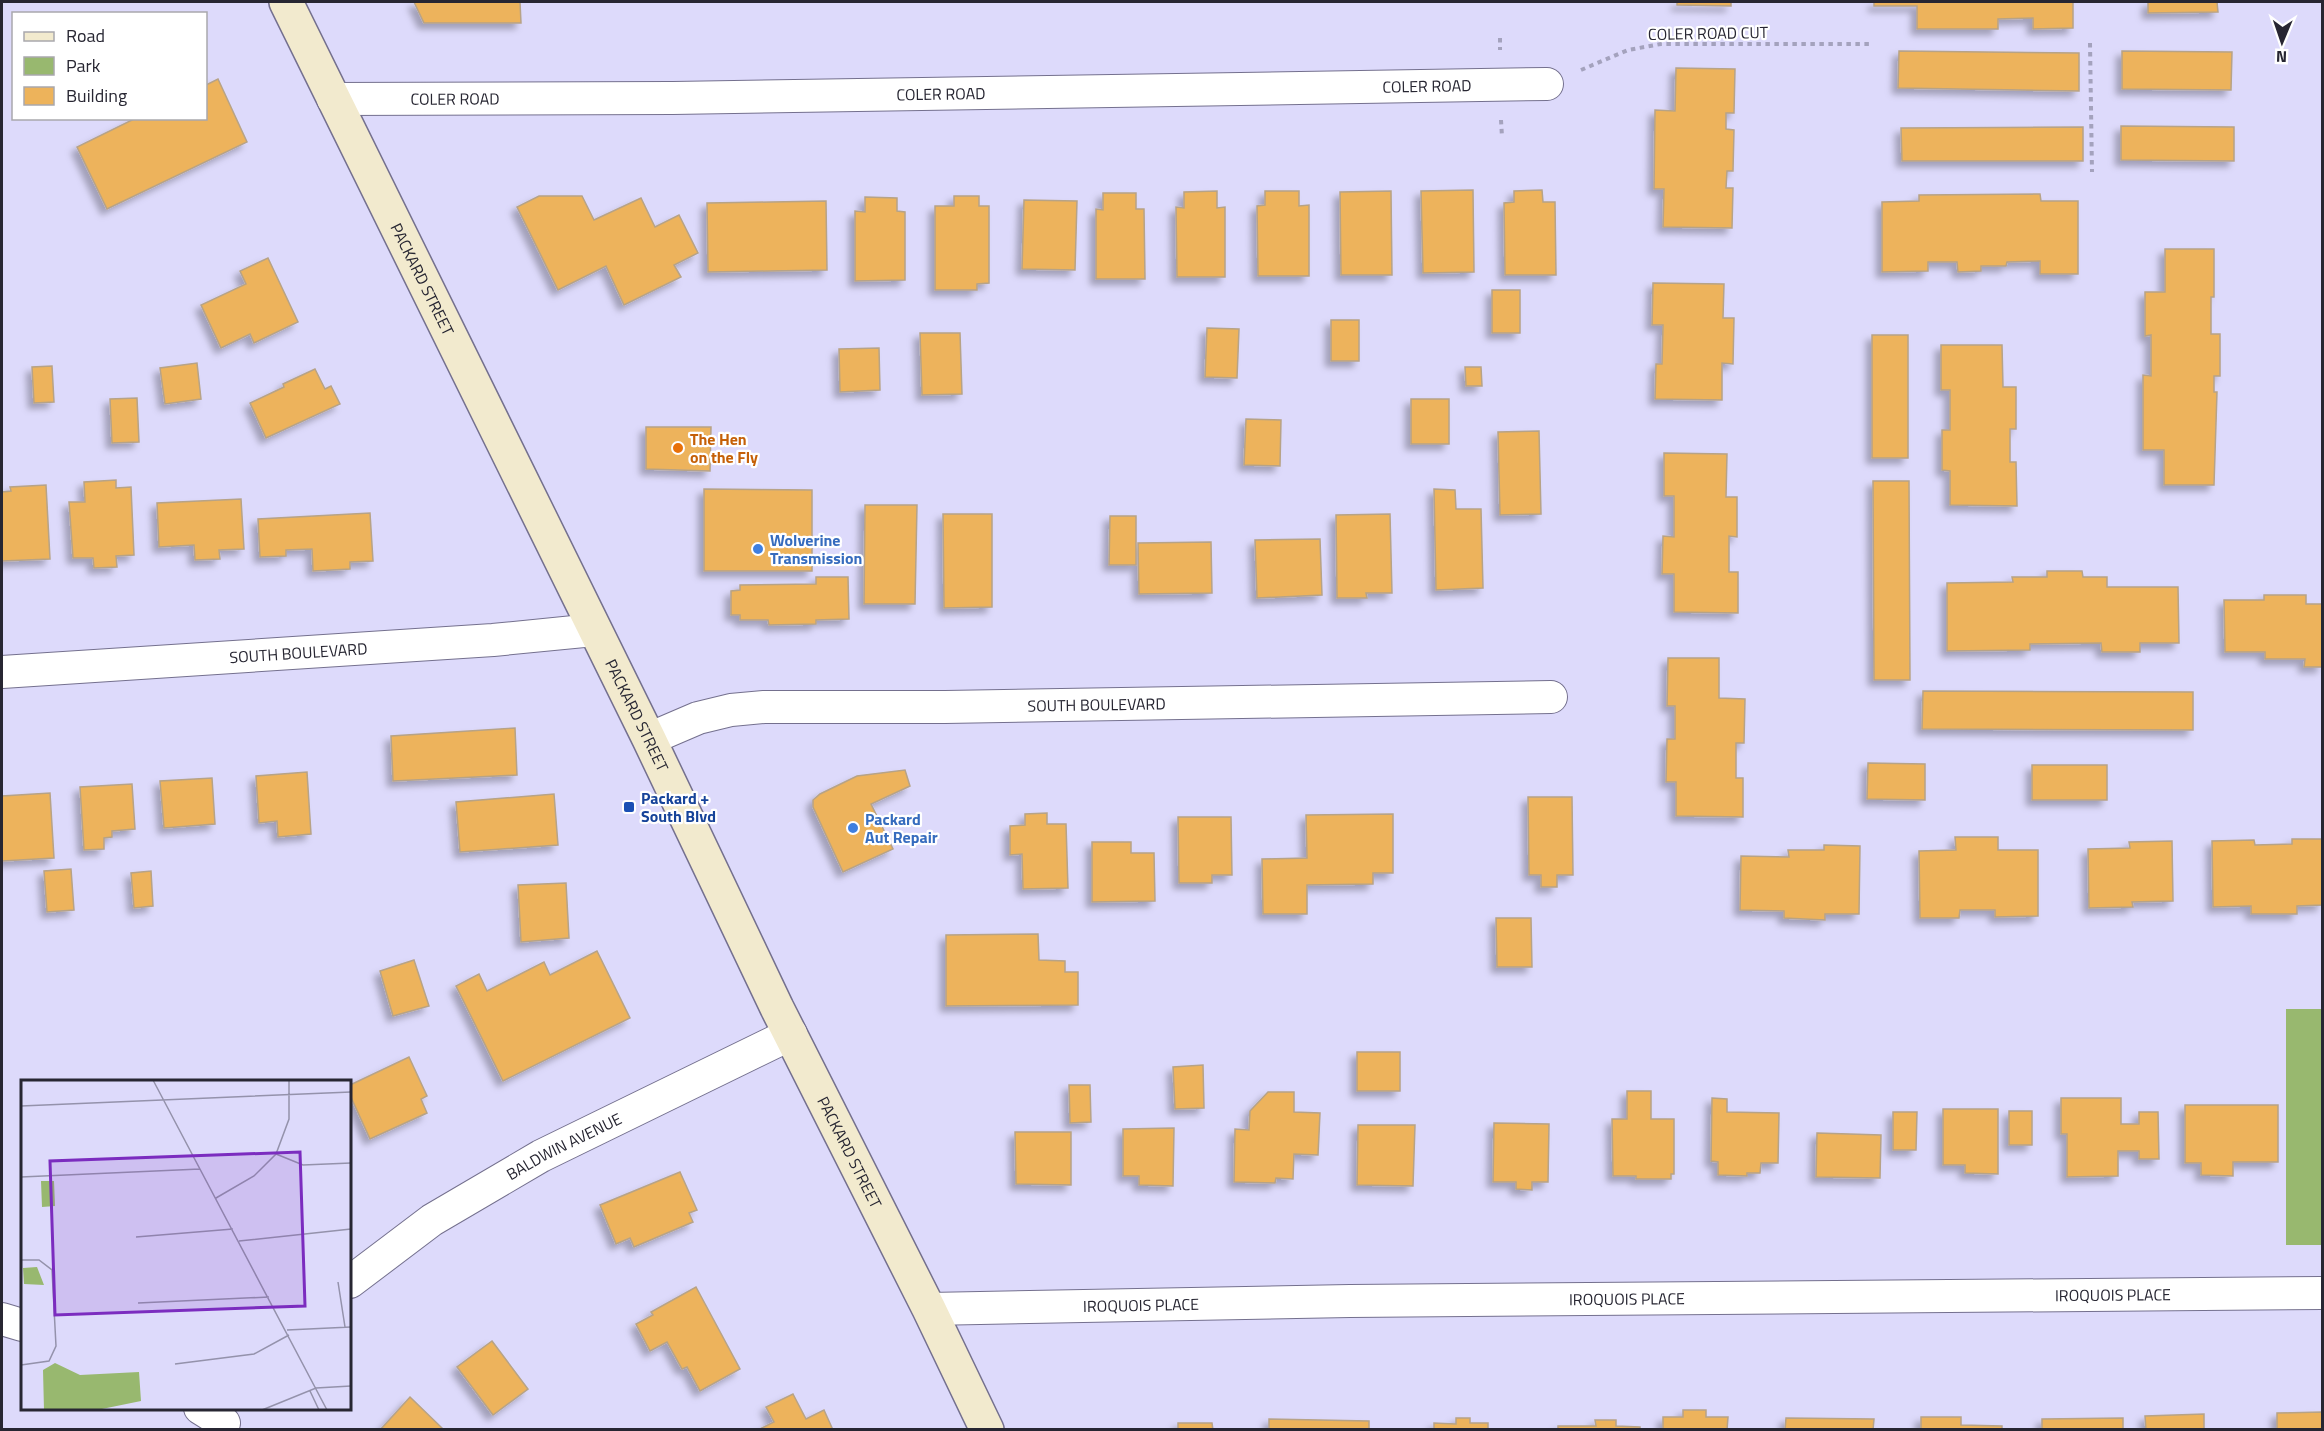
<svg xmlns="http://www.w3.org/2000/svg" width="2324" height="1431" font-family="'Titillium Web',sans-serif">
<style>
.green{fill:#98b86f}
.building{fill:#edb35b;stroke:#b7a387;stroke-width:1.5;filter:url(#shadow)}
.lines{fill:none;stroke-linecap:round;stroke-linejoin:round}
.street-casing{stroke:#74708e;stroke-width:34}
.secondary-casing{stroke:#74708e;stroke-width:36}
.path{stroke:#a4a2bd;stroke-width:4;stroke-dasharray:4.5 4.5;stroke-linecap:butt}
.street{stroke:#fff;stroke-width:32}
.secondary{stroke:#f2eace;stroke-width:33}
.food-dot{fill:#e8710a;stroke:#fff;stroke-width:2}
.shop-dot{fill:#3f7fe0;stroke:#fff;stroke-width:2}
.transit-dot{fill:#1a4fb4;stroke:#fff;stroke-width:2}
.labels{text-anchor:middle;stroke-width:4.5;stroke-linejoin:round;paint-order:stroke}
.street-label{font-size:16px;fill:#272632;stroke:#fff}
.food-label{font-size:16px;font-weight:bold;fill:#c56008;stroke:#fff;text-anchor:start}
.shop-label{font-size:16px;font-weight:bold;fill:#366cbe;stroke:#fff;text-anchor:start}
.transit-label{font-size:16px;font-weight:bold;fill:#164399;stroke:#fff;text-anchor:start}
.inset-road{fill:none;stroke:#9492ab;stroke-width:1.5}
.view{fill:#7b2cbf;fill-opacity:0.15;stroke:#7b2cbf;stroke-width:3}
.inset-edge{fill:none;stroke:#272632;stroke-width:3}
</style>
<defs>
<filter id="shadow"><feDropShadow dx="-5.5" dy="5.5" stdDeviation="3" flood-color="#0004"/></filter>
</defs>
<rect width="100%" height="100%" fill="#dddafb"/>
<!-- green -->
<rect class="green" x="2286" y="1009" width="36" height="236"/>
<!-- building -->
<g class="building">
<polygon points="414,2 520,2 521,23 424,23"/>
<polygon points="1677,2 1731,2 1731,6 1677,5"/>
<polygon points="1874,2 2073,2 2073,28 2033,29 2033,18 1998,19 1998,29 1917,29 1917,6 1874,6"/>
<polygon points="2148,2 2217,2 2218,12 2148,13"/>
<polygon points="1899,51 2079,53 2079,91 1898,88"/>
<polygon points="2122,51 2232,52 2231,90 2122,89"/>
<polygon points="1676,68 1735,69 1734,113 1726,113 1726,129 1734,130 1733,171 1727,171 1726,188 1733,188 1732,228 1663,227 1664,189 1654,189 1655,110 1675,111"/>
<polygon points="218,79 247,142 107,209 77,147 136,118 206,118 206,85"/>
<polygon points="2121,126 2234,127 2234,161 2121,160"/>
<polygon points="2083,127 2083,161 1902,161 1901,128"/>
<polygon points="1473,190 1474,272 1423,273 1421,191"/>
<polygon points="1542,190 1543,202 1555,202 1556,275 1505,275 1504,203 1514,202 1514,191"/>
<polygon points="1217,191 1217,208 1225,207 1225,277 1177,277 1176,207 1184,208 1184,192"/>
<polygon points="1265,191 1299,191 1299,206 1309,205 1309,276 1258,276 1257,206 1265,205"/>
<polygon points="1391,191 1392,275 1341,275 1340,192"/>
<polygon points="1103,193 1136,193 1136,209 1144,209 1145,279 1096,279 1096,209 1103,210"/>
<polygon points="2040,194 2041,201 2078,201 2078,274 2040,274 2040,261 2007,262 2006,266 1981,266 1981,271 1958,272 1957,262 1928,262 1928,271 1882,272 1882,202 1919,201 1919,195"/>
<polygon points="539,196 582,196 594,220 641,198 655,227 679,215 698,253 674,265 681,277 624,305 606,266 558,290 517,207"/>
<polygon points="954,196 979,196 979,206 989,206 989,283 977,284 977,290 935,290 935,206 954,206"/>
<polygon points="865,197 897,198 897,211 905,212 905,280 855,281 855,211 865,212"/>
<polygon points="1024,200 1077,201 1075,270 1022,269"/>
<polygon points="826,201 827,270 708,272 707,203"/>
<polygon points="2165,249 2214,249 2214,297 2211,297 2211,334 2220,334 2220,376 2214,376 2214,392 2217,392 2214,485 2164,485 2164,450 2143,450 2143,375 2151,376 2151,335 2145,336 2145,292 2165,292"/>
<polygon points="268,258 298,322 254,343 250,334 221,348 201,305 246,284 240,271"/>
<polygon points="1653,283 1724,284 1723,318 1734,318 1733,364 1722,363 1722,400 1655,399 1656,364 1662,364 1663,325 1652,325"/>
<rect x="1492" y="290" width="28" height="43"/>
<rect x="1331" y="320" width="28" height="41"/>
<polygon points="1207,328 1239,329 1237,378 1205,377"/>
<polygon points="920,333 960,333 962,394 922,395"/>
<rect x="1872" y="335" width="36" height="123"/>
<polygon points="1941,345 2002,345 2003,387 2016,387 2016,429 2010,429 2010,462 2016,462 2017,506 1950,505 1950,471 1942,470 1942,430 1950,430 1950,390 1941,390"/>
<polygon points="879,348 880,390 840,392 839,349"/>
<polygon points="197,363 201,399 165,404 160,368"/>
<polygon points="52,366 54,402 34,403 32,367"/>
<polygon points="1465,367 1481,367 1482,386 1466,386"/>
<polygon points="315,369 325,389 331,386 340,404 266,438 250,403 284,387 283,384"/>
<polygon points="137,398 139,442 112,443 110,399"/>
<rect x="1411" y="399" width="38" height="45"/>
<polygon points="1246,419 1281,420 1280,466 1244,465"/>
<polygon points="646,427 711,427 710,471 646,469"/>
<polygon points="1539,431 1541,514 1500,515 1498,432"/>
<polygon points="1664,453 1727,454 1726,497 1737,497 1737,537 1729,536 1729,572 1738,572 1738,613 1674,612 1674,574 1662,574 1663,536 1674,537 1674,496 1664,496"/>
<polygon points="116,480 116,488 131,487 134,555 116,556 117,567 94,568 93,558 73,558 69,502 85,502 84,482"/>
<polygon points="1873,481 1909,481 1910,680 1874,680"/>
<polygon points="46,485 50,559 2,561 2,492 11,491 10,487"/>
<polygon points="704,489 812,490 812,571 704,571"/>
<polygon points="1434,489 1455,490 1456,509 1481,509 1483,588 1436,590"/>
<polygon points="241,499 244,549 219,550 220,559 195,560 194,545 159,547 157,503"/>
<polygon points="865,505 917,505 915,604 864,604"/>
<polygon points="370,513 373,561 350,562 350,569 313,571 312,549 286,550 286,556 260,557 258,519"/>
<polygon points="943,514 992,514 992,607 944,608"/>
<polygon points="1390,514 1392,593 1366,593 1367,598 1337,598 1336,515"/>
<polygon points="1110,516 1136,516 1136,565 1109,565"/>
<polygon points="1320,539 1322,595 1257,598 1255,540"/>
<polygon points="1211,542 1212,593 1139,594 1138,543"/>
<polygon points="2047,571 2082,571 2083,577 2107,577 2107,587 2178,587 2179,643 2140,643 2140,652 2102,652 2101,643 2030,644 2030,650 1947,651 1947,583 2013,582 2012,577 2047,577"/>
<polygon points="816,577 848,577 849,619 816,620 816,624 769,625 768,620 740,620 740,615 731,615 731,591 740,590 740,585 816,584"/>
<polygon points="2264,595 2306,595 2306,604 2322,604 2322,667 2304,667 2305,659 2265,659 2265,652 2225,652 2224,600 2264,600"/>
<polygon points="1668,658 1719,658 1719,698 1745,699 1744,743 1736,743 1736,778 1743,778 1743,817 1676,816 1676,782 1666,782 1667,739 1675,739 1675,706 1667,706"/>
<polygon points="1923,691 2193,692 2193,730 1922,729"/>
<polygon points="515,728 517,775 393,781 391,736"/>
<polygon points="1868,763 1925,764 1925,800 1867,799"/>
<rect x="2032" y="765" width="75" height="35"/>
<polygon points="905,770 910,786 871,804 893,849 843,872 813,807 813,800 820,794 857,776"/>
<polygon points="307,772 311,834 278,837 277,821 259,823 256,776"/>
<polygon points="212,778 215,824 164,828 160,781"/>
<polygon points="132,784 135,829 112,831 112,837 104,838 104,849 84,850 80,787"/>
<polygon points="50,793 54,858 2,861 2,796"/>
<polygon points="554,794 558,845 460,852 456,802"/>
<polygon points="1528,797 1572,797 1573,875 1557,875 1557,887 1541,887 1541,875 1529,875"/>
<polygon points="1047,813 1047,824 1066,824 1068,888 1023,889 1022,854 1010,855 1010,826 1025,825 1025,814"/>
<polygon points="1393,814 1393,873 1373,873 1373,884 1307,885 1307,914 1263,914 1262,859 1307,858 1306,815"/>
<polygon points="1178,817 1231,817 1232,875 1212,875 1212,883 1179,883"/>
<polygon points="1955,837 1998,837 1998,850 2038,850 2038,916 1995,917 1995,910 1960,910 1959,918 1920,918 1919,851 1956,850"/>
<polygon points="2292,839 2322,839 2322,905 2297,906 2297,914 2251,914 2251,906 2213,907 2212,841 2254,840 2255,845 2292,844"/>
<polygon points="2172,841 2173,901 2132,902 2133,907 2089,908 2088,849 2130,848 2129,842"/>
<polygon points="1092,842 1131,842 1131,853 1154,853 1155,901 1092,902"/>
<polygon points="1824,845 1860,846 1859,914 1825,914 1825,920 1784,918 1784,911 1740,910 1741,856 1789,857 1788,850 1824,850"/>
<polygon points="71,869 74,910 47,912 44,871"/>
<polygon points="151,871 153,906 134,908 131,873"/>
<polygon points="566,883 569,938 521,942 518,885"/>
<polygon points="1496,918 1531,918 1532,967 1497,967"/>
<polygon points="1038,934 1039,960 1065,961 1065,972 1078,972 1078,1005 946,1006 946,935"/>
<polygon points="597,951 630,1018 503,1081 456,986 479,974 487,991 544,962 550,975"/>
<polygon points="414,960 429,1006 393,1016 380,971"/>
<rect x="1357" y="1052" width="43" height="39"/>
<polygon points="409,1057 427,1096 421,1099 427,1113 370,1139 350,1095 350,1085"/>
<polygon points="1203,1065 1204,1108 1175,1109 1173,1067"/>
<polygon points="1069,1085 1090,1085 1091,1122 1070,1123"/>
<polygon points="1627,1091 1651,1091 1651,1119 1674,1119 1674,1174 1671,1174 1671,1179 1636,1179 1636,1176 1613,1176 1612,1119 1627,1119"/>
<polygon points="1268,1092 1294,1092 1294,1112 1320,1113 1318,1155 1294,1154 1293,1179 1276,1178 1275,1183 1234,1182 1235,1129 1249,1130 1250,1111"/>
<polygon points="1712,1098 1727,1099 1727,1112 1779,1113 1778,1163 1761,1163 1760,1173 1747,1173 1747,1176 1718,1175 1718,1162 1711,1161"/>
<polygon points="2061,1098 2121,1098 2121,1124 2139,1124 2139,1112 2158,1112 2159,1159 2139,1159 2139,1151 2118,1151 2118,1176 2067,1177 2067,1134 2061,1134"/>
<polygon points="2185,1105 2278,1105 2278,1162 2233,1162 2233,1176 2201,1175 2201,1163 2185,1163"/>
<polygon points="1943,1109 1998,1109 1998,1174 1965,1173 1965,1165 1943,1165"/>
<rect x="2009" y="1111" width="23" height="34"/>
<polygon points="1893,1112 1917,1112 1916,1150 1893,1150"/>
<polygon points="1494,1123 1549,1124 1548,1182 1532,1182 1532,1190 1516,1189 1516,1182 1493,1182"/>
<polygon points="1358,1125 1415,1125 1413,1186 1357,1185"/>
<polygon points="1174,1128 1173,1186 1139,1185 1139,1176 1123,1176 1123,1129"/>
<polygon points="1015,1132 1071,1132 1071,1185 1016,1184"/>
<polygon points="1817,1133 1881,1135 1880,1178 1816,1177"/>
<polygon points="680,1172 697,1210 689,1213 693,1222 634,1247 630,1238 616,1244 600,1205"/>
<polygon points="696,1287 740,1369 700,1391 687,1367 682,1369 667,1342 650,1351 636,1324 653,1315 651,1312"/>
<polygon points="492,1341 528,1389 493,1415 457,1367"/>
<polygon points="793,1394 806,1419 824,1410 833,1430 758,1430 774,1422 766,1407"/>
<polygon points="410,1397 444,1430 380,1430"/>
<polygon points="1683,1410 1706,1410 1706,1417 1728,1417 1727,1430 1663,1430 1663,1417 1683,1417"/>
<polygon points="2322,1412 2322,1430 2277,1430 2277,1413"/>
<polygon points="2204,1414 2204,1430 2146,1430 2145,1416"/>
<polygon points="1921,1417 1961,1417 1961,1425 2002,1426 2002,1430 1921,1430"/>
<polygon points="1456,1418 1470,1418 1470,1423 1488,1423 1488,1430 1434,1430 1434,1423 1456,1424"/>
<polygon points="1786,1418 1874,1419 1873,1430 1785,1430"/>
<polygon points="2123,1418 2123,1430 2042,1430 2042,1419"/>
<polygon points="1269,1419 1369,1421 1369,1430 1269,1430"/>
<polygon points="1595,1420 1616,1420 1616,1426 1640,1427 1640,1430 1558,1430 1558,1426 1596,1426"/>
<polygon points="1178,1423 1212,1423 1213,1430 1178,1430"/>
</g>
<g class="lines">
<!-- street casing -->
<g class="street-casing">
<g id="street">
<path id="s1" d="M333,99L673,98L1547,84"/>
<path id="s2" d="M2,672L493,640L594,630"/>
<path id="s3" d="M649,739L698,718L731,710L764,707H945L1551,697"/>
<path id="s4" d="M350,1282L432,1220L541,1156L791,1034"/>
<path id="s5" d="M929,1309L1350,1301L2322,1293"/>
<polyline points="2,1319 22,1325"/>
<polyline points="200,1408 224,1423"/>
</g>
</g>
<!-- secondary casing -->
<g class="secondary-casing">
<g id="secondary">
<path id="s6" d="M286,2L649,739L777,1008L929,1309L987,1430"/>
</g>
</g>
<!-- path -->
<g class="path">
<polyline points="1500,38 1500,50"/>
<polyline points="2090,43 2092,172"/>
<polyline points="1581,70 1628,50 1661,44 1873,44"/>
<polyline points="1501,120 1502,137"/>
</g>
<!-- street -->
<use href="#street" class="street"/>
<!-- secondary -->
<use href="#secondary" class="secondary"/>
</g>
<!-- markers -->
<circle class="food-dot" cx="678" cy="448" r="6"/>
<g class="shop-dot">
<circle cx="758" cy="549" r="6"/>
<circle cx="853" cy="828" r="6"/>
</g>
<rect class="transit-dot" x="623" y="801" width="12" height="12" rx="3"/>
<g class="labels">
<!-- street labels -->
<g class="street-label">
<text transform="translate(1708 33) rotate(-1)" y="6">COLER ROAD CUT</text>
<text dy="6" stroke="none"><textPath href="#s1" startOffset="1094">COLER ROAD</textPath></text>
<text dy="6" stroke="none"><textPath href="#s1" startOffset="608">COLER ROAD</textPath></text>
<text dy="6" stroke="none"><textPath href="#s1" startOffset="122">COLER ROAD</textPath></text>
<text dy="6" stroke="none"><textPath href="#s6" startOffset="309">PACKARD STREET</textPath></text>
<text dy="6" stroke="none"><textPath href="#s2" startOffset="297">SOUTH BOULEVARD</textPath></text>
<text dy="6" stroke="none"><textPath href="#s3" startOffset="453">SOUTH BOULEVARD</textPath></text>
<text dy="6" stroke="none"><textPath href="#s6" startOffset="795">PACKARD STREET</textPath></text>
<text dy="6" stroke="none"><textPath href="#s4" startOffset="254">BALDWIN AVENUE</textPath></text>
<text dy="6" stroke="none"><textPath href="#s6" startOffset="1281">PACKARD STREET</textPath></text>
<text dy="6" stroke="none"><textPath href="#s5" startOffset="1184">IROQUOIS PLACE</textPath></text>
<text dy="6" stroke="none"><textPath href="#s5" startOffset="698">IROQUOIS PLACE</textPath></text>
<text dy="6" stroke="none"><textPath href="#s5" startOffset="212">IROQUOIS PLACE</textPath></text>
</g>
<!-- food labels -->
<g class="food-label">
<text x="690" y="445">The Hen<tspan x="690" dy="18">on the Fly</tspan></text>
</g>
<!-- shop labels -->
<g class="shop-label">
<text x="770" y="546">Wolverine<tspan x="770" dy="18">Transmission</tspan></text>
<text x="865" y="825">Packard<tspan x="865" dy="18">Aut Repair</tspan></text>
</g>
<!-- transit labels -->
<g class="transit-label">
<text x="641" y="804">Packard +<tspan x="641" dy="18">South Blvd</tspan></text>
</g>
</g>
<!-- overview -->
<g transform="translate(21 1080)">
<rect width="330" height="330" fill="#dddafb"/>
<path d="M20,101H33L34,126L21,127ZM16,187L23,205L3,204L2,188ZM34,283L59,295L118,292L120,321L76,330H23L22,290Z" fill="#98b86f"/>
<path class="inset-road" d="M132,0L306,330M0,26L330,12M255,74L282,85L330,83M0,97L179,89M195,118L233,96L255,74L268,39V0M115,157L212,149M218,161L330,149M0,180H18L31,190L35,266L28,281L0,285M317,202L324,247M117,223L248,217M266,250L330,247M154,284L233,274L268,255M289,311L298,330M241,330L295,308L330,306"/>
<path class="view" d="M279,72L284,226L34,235L29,81Z"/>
<rect width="330" height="330" class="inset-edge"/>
</g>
<!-- border -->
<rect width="2324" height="1431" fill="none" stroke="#272632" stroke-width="6"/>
<!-- legend -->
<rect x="12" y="12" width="195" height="108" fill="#ffffff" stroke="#a9a8ad" stroke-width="1.5"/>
<rect x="24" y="32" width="30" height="9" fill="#f2eace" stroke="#a9a8ad" stroke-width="1.5"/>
<text x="66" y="42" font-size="18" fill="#272632">Road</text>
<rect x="24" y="57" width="30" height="18" fill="#98b86f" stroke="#a9a8ad" stroke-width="1.5"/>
<text x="66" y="72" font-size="18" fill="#272632">Park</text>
<rect x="24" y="87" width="30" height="18" fill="#edb35b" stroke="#a9a8ad" stroke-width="1.5"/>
<text x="66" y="102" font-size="18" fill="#272632">Building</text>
<!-- north arrow -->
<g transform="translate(2282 42) rotate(182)" stroke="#ffffff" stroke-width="4.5" paint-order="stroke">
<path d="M0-4.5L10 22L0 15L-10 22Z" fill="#272632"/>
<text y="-9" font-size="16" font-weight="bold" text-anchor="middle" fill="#272632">N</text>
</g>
</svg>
